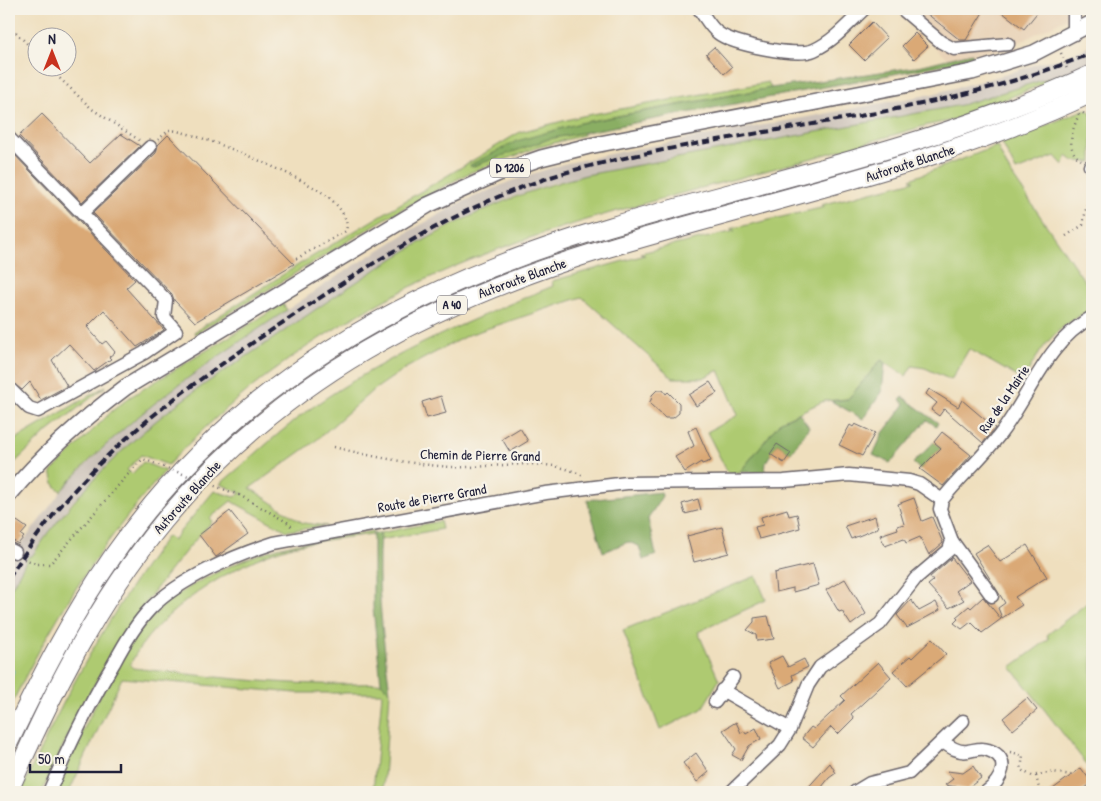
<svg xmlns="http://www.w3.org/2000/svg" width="1101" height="801" font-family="'Patrick Hand',sans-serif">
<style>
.built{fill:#e9d3b8}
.industrial{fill:#ccc2b9}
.green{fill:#aeca71;stroke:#687656}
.forest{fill:#8aae63;stroke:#56684f}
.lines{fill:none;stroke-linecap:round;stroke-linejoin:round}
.stream{stroke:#6bacdf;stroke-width:4}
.building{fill:#daa976}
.minor-casing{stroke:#6a6469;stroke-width:15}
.major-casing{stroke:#6a6469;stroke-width:18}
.highway-casing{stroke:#6a6469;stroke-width:20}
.path{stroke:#6a6469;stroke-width:2.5;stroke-dasharray:1 4;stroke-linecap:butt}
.minor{stroke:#fff;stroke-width:12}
.major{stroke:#fff;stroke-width:15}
.highway{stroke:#fff;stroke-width:18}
.rail{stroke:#22223b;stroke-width:4;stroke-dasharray:8 4;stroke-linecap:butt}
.path-bridge{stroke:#6a6469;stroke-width:2.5;stroke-dasharray:1 4;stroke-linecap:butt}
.labels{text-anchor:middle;stroke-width:4.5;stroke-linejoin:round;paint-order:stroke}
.shield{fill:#f7f3e8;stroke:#62616f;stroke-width:1}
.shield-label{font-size:12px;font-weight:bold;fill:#22223b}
.street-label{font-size:14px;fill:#22223b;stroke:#f7f3e8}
</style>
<rect width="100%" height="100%" fill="#f7f3e8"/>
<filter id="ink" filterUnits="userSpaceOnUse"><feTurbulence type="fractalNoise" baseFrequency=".02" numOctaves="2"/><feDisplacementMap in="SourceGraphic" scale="10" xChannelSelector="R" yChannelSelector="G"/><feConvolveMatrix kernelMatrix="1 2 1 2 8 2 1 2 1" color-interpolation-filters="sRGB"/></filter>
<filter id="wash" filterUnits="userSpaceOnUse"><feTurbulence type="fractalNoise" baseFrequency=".0096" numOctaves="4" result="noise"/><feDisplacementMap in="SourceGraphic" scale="20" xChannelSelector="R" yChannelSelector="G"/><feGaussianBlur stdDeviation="1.12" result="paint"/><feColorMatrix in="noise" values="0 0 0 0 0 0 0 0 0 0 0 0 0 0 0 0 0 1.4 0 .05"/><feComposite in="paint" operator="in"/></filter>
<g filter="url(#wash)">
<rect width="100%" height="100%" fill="#efdfbe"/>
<!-- built -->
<polygon class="built" points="895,9 1074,9 1073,15 1004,50 972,53 948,60"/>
<!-- industrial -->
<polygon class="industrial" points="1092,45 1092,61 1079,69 961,105 586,175 552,183 510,198 445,227 355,283 157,421 72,502 32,556 29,556 9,592 9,554 13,555 67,484 125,426 209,362 344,272 408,232 460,203 511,181 563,164 624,151 932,94 1007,74 1045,61 1061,59"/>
<!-- green -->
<g class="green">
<path d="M1079,69L955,120L928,125C859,145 789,165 720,183C612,212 502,240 402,291C315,335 234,394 168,465L141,455L127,470L132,474L143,462L165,471C101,543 50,623 9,710V592L29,556H32C67,505 109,460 157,420C198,386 246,358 290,327C388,260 468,204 586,175L961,105Z"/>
<polygon points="768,82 771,88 580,123 583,135 536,148 469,173 393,214 195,334 194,332 298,265 520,132 582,116"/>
<polygon points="1086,109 1092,113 1092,162 1073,161 1067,156 1063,165 1055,156 1016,171 1002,143"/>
<path d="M997,146L1008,169L1092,292V309C1053,330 1045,342 1023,380L969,349L951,380L925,368L912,366L906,376L881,360L848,399L824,401L781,421L740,472L728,473L707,432L738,415L719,370L703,378H673L582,297L468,335L406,368L371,392L313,443L250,488L303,523L327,526L287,531L231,501L210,518L212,522C195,539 180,558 165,577C113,643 76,715 42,792H21C61,701 108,615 167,536L173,540L214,491L235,497L241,493L220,484C247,462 272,438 299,417C375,360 466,322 553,286L552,281L645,255L640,253L735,231L730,229L825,207L821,205L914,181L910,179Z"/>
<path d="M283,304L287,310C206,364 126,417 61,491L55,486L51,472L112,411L130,397Z"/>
<polygon points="106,386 45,434 9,468 9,443"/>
<polygon points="440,521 442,529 380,540 380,533"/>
<path d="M373,531L372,534C345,538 316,540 289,547C236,562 153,613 130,665L133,668C216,677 298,688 381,683L390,692L383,792H373L382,693H296L122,678L69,792H56C80,736 121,638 169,601C195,580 254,553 286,546C315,539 344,536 373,531Z"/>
<polygon points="756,576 766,600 698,632 719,680 702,709 660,730 623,630"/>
<polygon points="1092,599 1092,771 1011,667 1049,639 1047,635"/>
</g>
<!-- forest -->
<g class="forest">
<polygon points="972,53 973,59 549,139 471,167 470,165 517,141 580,123 771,88 915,67"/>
<polygon points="881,360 885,363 882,392 863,419 831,401 848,399"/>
<polygon points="903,397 938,423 936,426 927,420 890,463 873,455 883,433 905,404 900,400"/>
<polygon points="799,413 809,427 791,453 777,444 766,462 765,473 740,472 781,421"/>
<polygon points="934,442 941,448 920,469 913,463"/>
<polygon points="661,492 662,496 648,519 656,555 643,560 639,546 628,542 603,552 587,500"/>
<path d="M380,533C376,587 383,638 390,692L381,683L373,608V534Z"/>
</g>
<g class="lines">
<!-- stream -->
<polyline class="stream" points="9,679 12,671"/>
</g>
<g id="blocks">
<!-- building -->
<g class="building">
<polygon points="921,9 985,9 966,40 960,40"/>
<polygon points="998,9 1040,9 1024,29"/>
<polygon points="872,22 887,38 864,60 849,45"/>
<polygon points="915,33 928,46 914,59 902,46"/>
<polygon points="714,47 732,67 724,74 706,54"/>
<polygon points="42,114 90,163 121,134 140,146 82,202 19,136"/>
<polygon points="168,135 294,264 195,322 174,300 172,294 93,213 156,153 158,145"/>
<polygon points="9,149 135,280 126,288 164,330 137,347 104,310 87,327 102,344 106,341 115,352 109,357 111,359 94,371 69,344 52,360 67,386 41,400 30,382 22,390 9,380"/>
<polygon points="710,382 717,393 696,406 689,395"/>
<polygon points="929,389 958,407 962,400 995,428 983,443 944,409 939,416 931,410 937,403 926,394"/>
<polygon points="657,390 663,390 666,394 668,392 679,403 679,413 673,418 665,418 649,403 651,400 652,395"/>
<polygon points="441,396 446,413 427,418 422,402"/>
<polygon points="855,424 875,433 862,456 839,445 850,425 853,427"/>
<polygon points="696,427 711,461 702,464 701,462 685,472 675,457 694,446 688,431"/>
<polygon points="520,428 528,441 510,452 502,439"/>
<polygon points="942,432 971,455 943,486 920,469 941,448 934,442"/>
<polygon points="777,444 791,453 784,463 770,454"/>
<polygon points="914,498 922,521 932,517 943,543 929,555 920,537 906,543 904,539 885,546 880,535 898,529 897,526 904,524 898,504"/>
<polygon points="698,499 701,510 685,514 682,504"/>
<polygon points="787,509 789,516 797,514 800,528 759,539 755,527 763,525 761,517"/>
<polygon points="230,511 248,534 216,557 199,535"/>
<polygon points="875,516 878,528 851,539 845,526"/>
<polygon points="17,521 27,528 21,535 24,537 18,544 9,538 9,533"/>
<polygon points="722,527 729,553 694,562 687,536"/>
<polygon points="987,545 1000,562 1027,545 1047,577 1015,597 1022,605 1002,618 998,608 1005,603 974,553"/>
<polygon points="952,558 970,581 956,591 964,600 949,608 928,585 933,581 930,577"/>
<polygon points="813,564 819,585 793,592 793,588 776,592 774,573"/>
<polygon points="845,579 866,614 851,625 842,611 839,612 826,590"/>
<polygon points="983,597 1001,619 982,633 971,622 962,629 954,623 958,619 956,617 969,606 971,608"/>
<polygon points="911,600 919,611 936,602 940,610 907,628 897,615"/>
<polygon points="768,616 774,639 757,641 756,635 747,630 754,622 754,618"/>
<polygon points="932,639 946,654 907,686 893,671 910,656 912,658"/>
<polygon points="782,656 788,667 804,659 808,667 792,675 794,681 780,688 768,663"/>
<polygon points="878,662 891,677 851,714 854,718 838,734 831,727 813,747 802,738 811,727 814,729 845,700 841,696"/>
<polygon points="1027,698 1037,710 1013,730 1003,718"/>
<polygon points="736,722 741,733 744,731 746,734 756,728 761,739 749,746 741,760 732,755 736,749 723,730"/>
<polygon points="696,753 709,772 697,782 683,763"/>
<polygon points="830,763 836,773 829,778 818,792 804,792"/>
<polygon points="973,766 981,778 967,789 945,785 953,779 947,771 963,773"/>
<polygon points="1081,768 1092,783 1080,792 1049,792"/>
</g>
</g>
</g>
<g filter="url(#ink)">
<use href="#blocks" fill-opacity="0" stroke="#6a6469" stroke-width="1"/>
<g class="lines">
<!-- minor casing -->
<g class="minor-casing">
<g id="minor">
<path d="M699,9C705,17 710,27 718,33C732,44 797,58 814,50C834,41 849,23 864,9"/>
<polyline points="902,9 941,42 954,49 1008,44"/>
<polyline points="1074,9 1074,34"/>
<polyline points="9,138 166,300 164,317 176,331 144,353 38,411 29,408 9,388"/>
<polyline points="1090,166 1092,167"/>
<polyline points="82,213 150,147"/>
<polyline points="952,541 992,596"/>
<polyline points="9,549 15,552"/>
<polyline points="722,690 790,729"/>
<polyline points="715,702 733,677"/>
<path d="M943,742C950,747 959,753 968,751C975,750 981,747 988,750C1013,758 1001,781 986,792"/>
<path d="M49,792C68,748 89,704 114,663C124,644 135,625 150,609C179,579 234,556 274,543L546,493L627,483L784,481L849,475L909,481L919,484L942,500"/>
<path d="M731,792L780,745L790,729L808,685L820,667L880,624L916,578L949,550L952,541L940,509L942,500C960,477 983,457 1001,433C1031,393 1047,342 1092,317"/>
<polyline points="855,792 870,783 909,773 963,721"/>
</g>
</g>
<!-- major casing -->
<g class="major-casing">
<path id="major" d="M9,495C43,454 83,419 126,387L428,205L501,172L541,158L589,146L972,72L1034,53L1092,23"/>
</g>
<!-- highway casing -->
<g class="highway-casing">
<g id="highway">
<path d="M9,742C40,678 72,615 113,556C235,381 408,287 609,227C771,179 938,146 1092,74"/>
<path d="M9,791C50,696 98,601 164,521C283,378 433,301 608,248C771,199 938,166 1092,93"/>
</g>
</g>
<!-- path -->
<g class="path">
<polyline points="9,25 38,55"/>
<polyline points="1061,53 1067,69"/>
<polyline points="49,68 92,109 139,140"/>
<polyline points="1083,113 1092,119"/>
<path d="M1079,114C1073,129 1064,149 1081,160"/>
<path d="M158,140L169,130C196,131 305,178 327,196C336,203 350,218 346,231L294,260"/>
<polyline points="1066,236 1083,225 1088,198"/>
<path d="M334,447C373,457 411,464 451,467C491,469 548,455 583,476"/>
<polyline points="239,495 287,522 293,528"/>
<polyline points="24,559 38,564 50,564 130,472"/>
<polyline points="1010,752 1023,755 1021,770 1032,776 1053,772 1071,775"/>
<polyline points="1036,776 1040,792"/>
</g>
<!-- minor -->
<use href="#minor" class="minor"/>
<!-- major -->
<use href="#major" class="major"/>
<!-- highway -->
<use href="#highway" class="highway"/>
<!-- rail -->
<path class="rail" d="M9,578C85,454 182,390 300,311C389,252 477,195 582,168C751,125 930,120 1092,53"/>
<!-- path-bridge -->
<polyline class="path-bridge" points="130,472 143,459 239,495"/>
</g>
</g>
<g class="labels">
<!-- shield labels -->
<g class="shield">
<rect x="490" y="158.5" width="40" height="19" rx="4"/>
<rect x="437" y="295.5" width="30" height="19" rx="4"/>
</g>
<g class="shield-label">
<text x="510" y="172">D 1206</text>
<text x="452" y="309">A 40</text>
</g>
<!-- street labels -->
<g class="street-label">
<text transform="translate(910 163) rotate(-18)" y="5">Autoroute Blanche</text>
<text transform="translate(522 278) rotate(-20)" y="5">Autoroute Blanche</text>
<text transform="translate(1004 399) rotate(-56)" y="5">Rue de la Mairie</text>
<text transform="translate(480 455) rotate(1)" y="5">Chemin de Pierre Grand</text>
<text transform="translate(187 497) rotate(-48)" y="5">Autoroute Blanche</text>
<text transform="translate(432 498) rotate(-10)" y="5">Route de Pierre Grand</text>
</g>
</g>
<!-- margin -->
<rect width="1101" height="801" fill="none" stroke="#f7f3e8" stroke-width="30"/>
<!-- north arrow -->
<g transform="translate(52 52)"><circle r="24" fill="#f7f3e8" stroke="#a29fa3"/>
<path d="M0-4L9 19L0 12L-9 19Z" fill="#c8321e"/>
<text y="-8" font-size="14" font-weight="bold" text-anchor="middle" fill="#22223b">N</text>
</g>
<!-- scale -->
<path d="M30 764v8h91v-8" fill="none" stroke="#22223b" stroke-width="2.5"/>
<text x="38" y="764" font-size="15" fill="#22223b" stroke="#f7f3e8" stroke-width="4" paint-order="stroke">50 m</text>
</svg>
